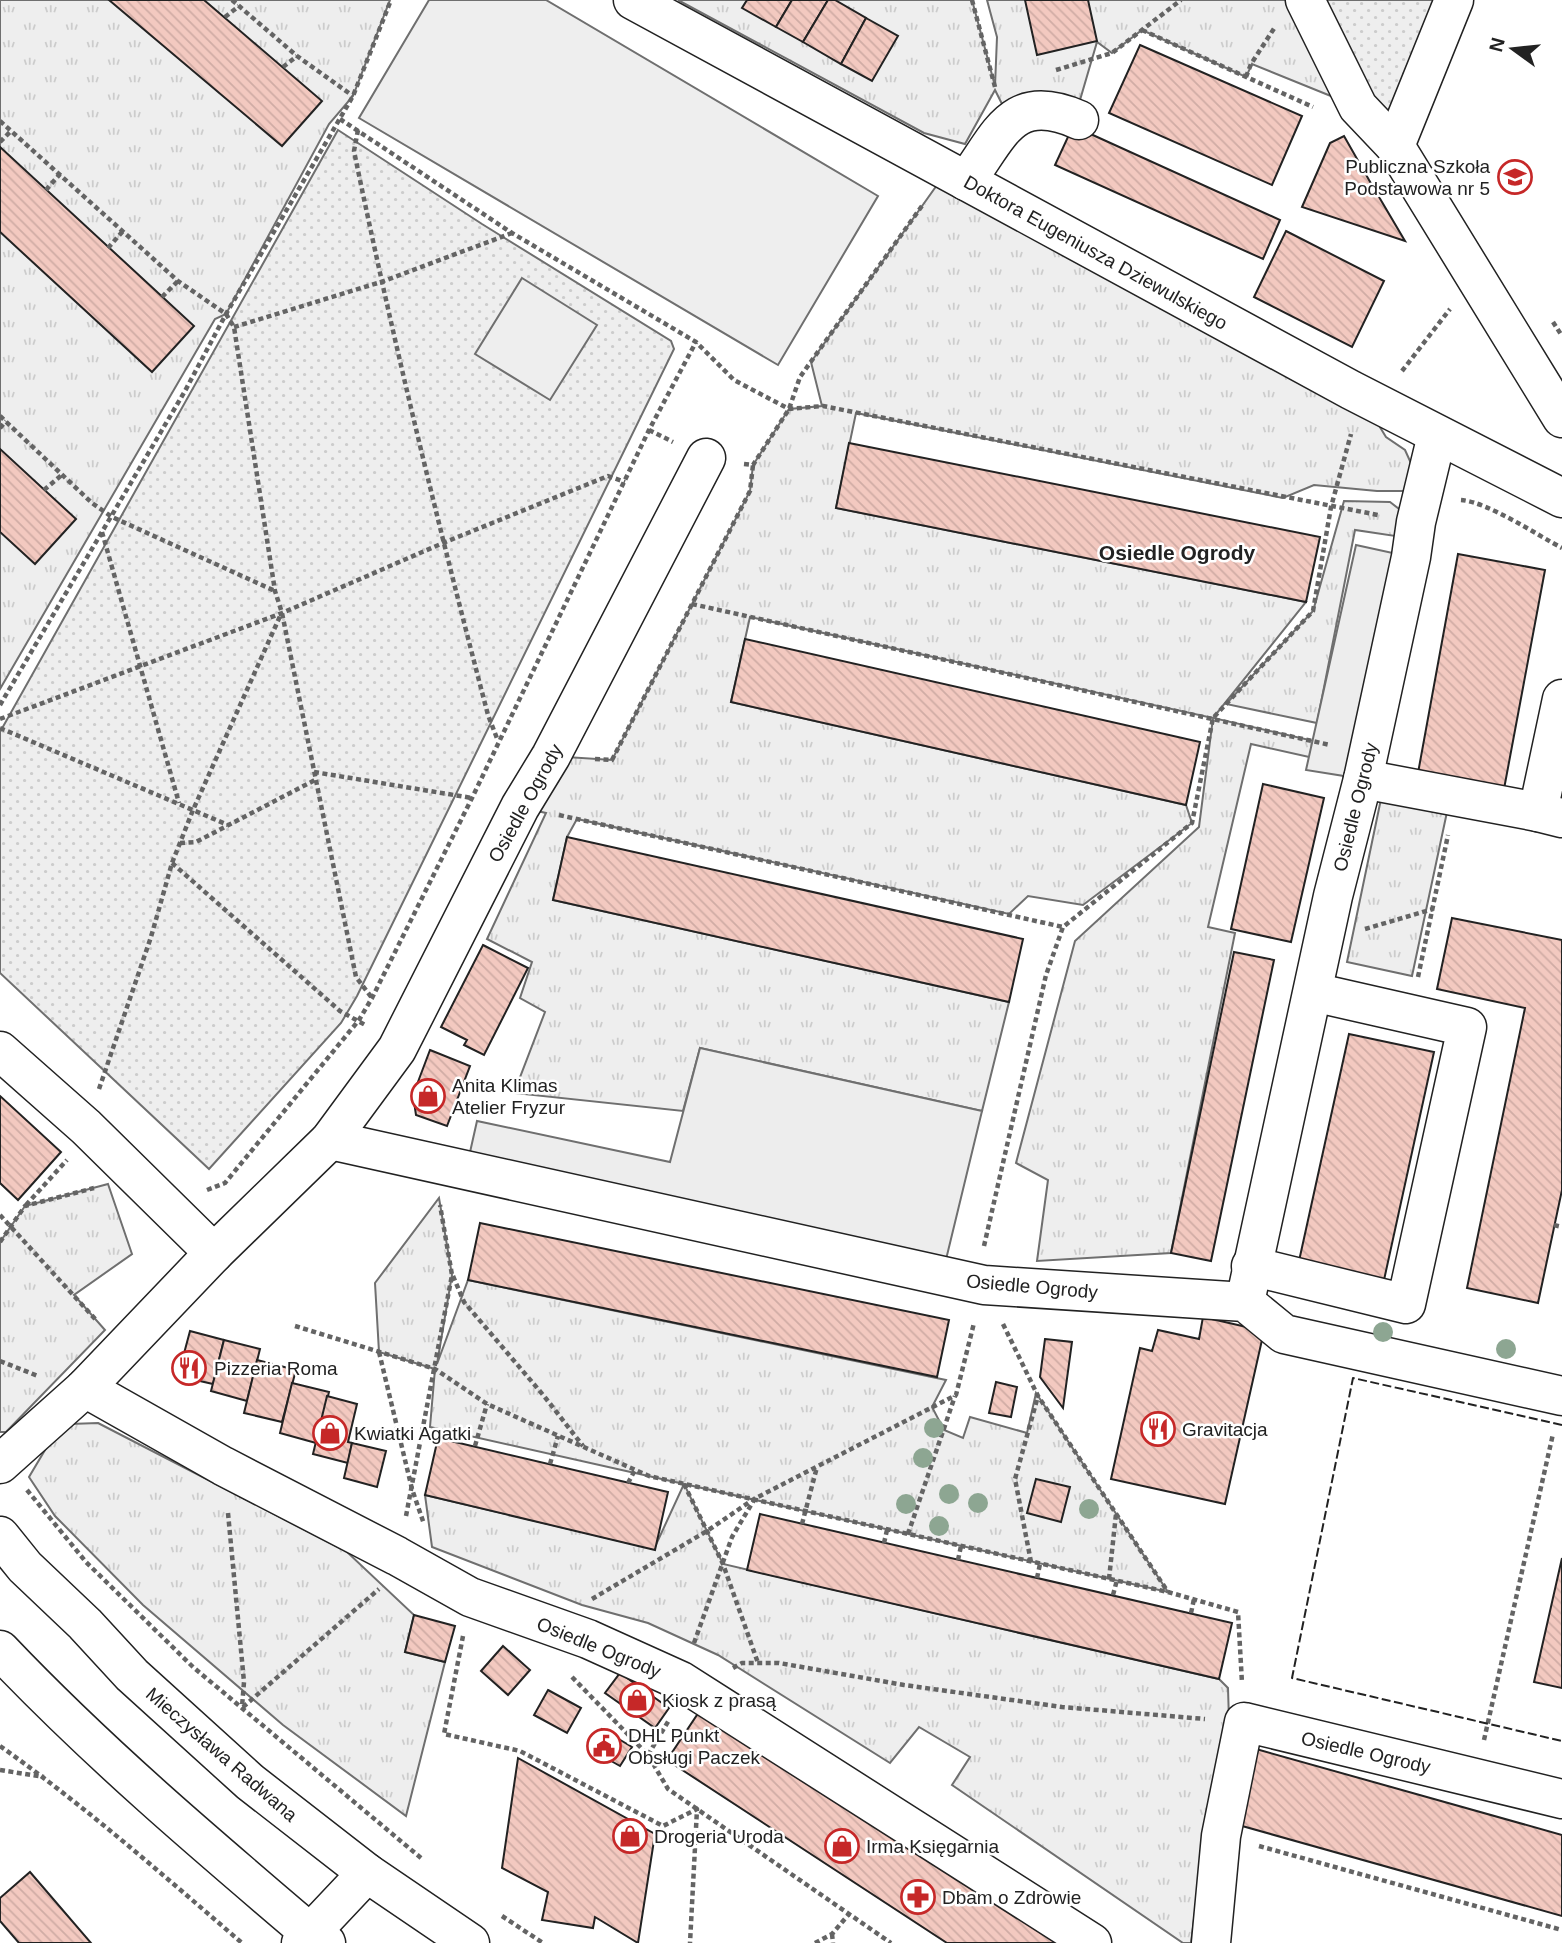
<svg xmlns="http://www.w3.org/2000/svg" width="1562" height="1943" font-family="Helvetica,sans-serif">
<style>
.grass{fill:url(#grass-tufts);stroke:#6f6f6f;stroke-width:2}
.park{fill:url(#park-dots);stroke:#6f6f6f;stroke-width:2}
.garden{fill:#eee;stroke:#6f6f6f;stroke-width:2}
.parking{fill:#ededed;stroke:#6f6f6f;stroke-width:2}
.building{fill:url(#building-back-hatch);stroke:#222;stroke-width:2}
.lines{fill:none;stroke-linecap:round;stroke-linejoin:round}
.minor-casing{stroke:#222;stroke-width:41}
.major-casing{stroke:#222;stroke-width:41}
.path{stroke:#646464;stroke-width:4.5;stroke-dasharray:5 3.5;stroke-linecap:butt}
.minor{stroke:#fff;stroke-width:38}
.major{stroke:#fff;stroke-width:38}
.fence{stroke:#222;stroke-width:2;stroke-dasharray:9 3.5;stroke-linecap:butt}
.tree{fill:#8da692}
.labels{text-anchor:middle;stroke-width:5;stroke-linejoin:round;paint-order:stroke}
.poi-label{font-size:19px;fill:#222;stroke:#fff;text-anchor:start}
.street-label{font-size:19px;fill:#222;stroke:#fff}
.neighbourhood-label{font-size:21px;font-weight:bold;fill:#222;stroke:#fff}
</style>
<defs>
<pattern id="grass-tufts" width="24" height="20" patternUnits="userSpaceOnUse" patternTransform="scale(1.75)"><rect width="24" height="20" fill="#eee"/><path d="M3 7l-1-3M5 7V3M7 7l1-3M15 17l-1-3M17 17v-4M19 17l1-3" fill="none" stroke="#ccc"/></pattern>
<pattern id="park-dots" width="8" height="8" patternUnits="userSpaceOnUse" patternTransform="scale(1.75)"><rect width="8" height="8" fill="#eee"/><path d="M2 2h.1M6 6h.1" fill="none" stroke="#ccc" stroke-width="1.8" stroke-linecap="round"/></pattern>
<pattern id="building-back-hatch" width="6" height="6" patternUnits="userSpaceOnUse" patternTransform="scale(1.75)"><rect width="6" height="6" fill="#f3c9c0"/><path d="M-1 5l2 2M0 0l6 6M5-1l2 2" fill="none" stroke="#d0aca5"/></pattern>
</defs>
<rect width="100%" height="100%" fill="#fff"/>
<!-- grass -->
<g class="grass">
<polygon points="0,0 390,0 353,96 329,124 226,314 215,319 0,689"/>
<polygon points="678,0 972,0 995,86 997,37 987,0 1305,0 1358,107 1252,64 1246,77 1142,30 1112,53 1097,42 1080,100 1041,92 1003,106 995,90 965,144 924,133"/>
<polygon points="947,171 1361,396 1386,437 1405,450 1415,472 1405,491 1377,491 1314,485 1283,498 856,413 836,508 1306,602 1213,718 1340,747 1336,763 1251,744 1208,927 1235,933 1171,1253 1037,1261 1048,1180 1016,1163 1075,941 1199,827 1213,718 750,617 731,702 1186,805 1192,823 1083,905 1028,896 1009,914 577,819 567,837 553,900 1009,1002 982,1111 700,1048 683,1111 514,1093 545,1012 520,998 532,962 487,939 546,813 520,807 551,756 612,760 750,491 753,465 789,409 822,406 811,362"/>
<polygon points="1344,501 1390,502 1403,512 1395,536 1355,530 1317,723 1226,704 1313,611"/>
<polygon points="1381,799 1447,812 1412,976 1347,962"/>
<polygon points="108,1184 132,1254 74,1295 105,1330 6,1432 0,1432 0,1242 25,1206"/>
<polygon points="439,1198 452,1275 437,1364 468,1280 946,1380 932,1407 944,1430 963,1438 970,1417 1027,1433 1036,1393 1168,1592 684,1484 723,1564 1219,1679 1228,1688 1229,1721 1202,1855 1191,1943 1183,1943 952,1785 970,1757 919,1727 890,1763 718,1655 648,1623 582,1605 432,1547 425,1495 654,1549 684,1484 430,1427 435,1369 379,1352 375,1283"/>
<polygon points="98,1423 346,1551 414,1615 405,1652 445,1662 406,1816 283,1725 143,1605 55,1516 29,1477 51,1440 70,1424"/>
</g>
<!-- park -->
<g class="park">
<polygon points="1305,0 1454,0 1395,146"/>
<polygon points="338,130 482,224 671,341 674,349 357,996 341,1023 209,1169 0,973 0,732"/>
</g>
<!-- garden -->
<g class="garden">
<polygon points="429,0 546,0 878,196 778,365 359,118"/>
<polygon points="522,278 597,325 550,400 475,354"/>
</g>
<!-- parking -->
<g class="parking">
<polygon points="1356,545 1411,557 1363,779 1306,770"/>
<polygon points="700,1048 982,1111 942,1276 466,1170 477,1121 670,1162"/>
</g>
<!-- building -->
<g class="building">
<polygon points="109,0 204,0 322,101 282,146"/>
<polygon points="747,0 792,0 776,27 742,8"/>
<polygon points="792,0 828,0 803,42 776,27"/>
<polygon points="828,0 835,0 866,18 841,64 803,42"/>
<polygon points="1025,0 1088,0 1097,41 1037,55"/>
<polygon points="866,18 898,36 872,81 841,64"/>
<polygon points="1140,45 1302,116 1272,185 1109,113"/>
<polygon points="1073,126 1280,220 1263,259 1055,165"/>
<polygon points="1344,136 1369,180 1405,241 1302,207 1330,143"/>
<polygon points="0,147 194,326 152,372 0,232"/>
<polygon points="1286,231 1384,281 1352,347 1254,297"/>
<polygon points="849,443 1320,537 1306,602 836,508"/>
<polygon points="0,449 76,519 35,564 0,532"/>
<polygon points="1458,554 1545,570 1504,789 1418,773"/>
<polygon points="745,639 1200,742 1186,805 731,702"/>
<polygon points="1263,784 1324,798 1291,942 1231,929"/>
<polygon points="567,837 1023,939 1009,1002 553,900"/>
<polygon points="1452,918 1562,940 1562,1190 1538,1303 1467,1288 1525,1008 1437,989"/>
<polygon points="483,945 528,968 484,1055 464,1045 467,1040 441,1027"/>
<polygon points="1234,952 1274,960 1211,1261 1171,1253"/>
<polygon points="1349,1034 1434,1052 1384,1280 1299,1261"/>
<polygon points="430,1050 470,1066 447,1126 416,1115 413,1095"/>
<polygon points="0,1096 61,1152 18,1200 0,1183"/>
<polygon points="480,1223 949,1320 937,1377 468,1280"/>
<polygon points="1203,1317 1264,1331 1225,1504 1111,1479 1140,1348 1152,1351 1158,1330 1199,1339"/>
<polygon points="190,1331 224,1340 213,1384 178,1376"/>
<polygon points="1045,1339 1072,1342 1063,1408 1040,1377"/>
<polygon points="224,1340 260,1349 247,1401 211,1391"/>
<polygon points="257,1360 296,1370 282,1422 244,1413"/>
<polygon points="996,1382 1017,1387 1011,1417 989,1413"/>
<polygon points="292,1383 329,1392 316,1443 280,1433"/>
<polygon points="327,1396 357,1404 348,1442 352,1443 348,1463 313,1454"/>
<polygon points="438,1438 668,1492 655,1550 425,1495"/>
<polygon points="352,1443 386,1451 377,1487 344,1478"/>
<polygon points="1036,1479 1070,1487 1061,1522 1027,1513"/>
<polygon points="760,1514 1232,1623 1219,1679 747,1570"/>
<polygon points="1562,1558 1562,1688 1534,1682"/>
<polygon points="414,1615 455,1626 445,1662 405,1652"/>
<polygon points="503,1646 530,1670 508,1695 481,1671"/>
<polygon points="620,1673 669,1708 655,1728 605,1693"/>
<polygon points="548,1690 581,1708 567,1733 534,1715"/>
<polygon points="703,1706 1064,1943 947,1943 667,1760"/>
<polygon points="602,1729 632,1747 620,1766 590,1749"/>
<polygon points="1256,1749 1562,1835 1562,1916 1235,1824"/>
<polygon points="518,1758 655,1834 638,1943 595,1917 593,1928 542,1920 548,1892 502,1868"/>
<polygon points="30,1872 91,1943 19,1943 0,1921 0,1898"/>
</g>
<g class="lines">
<!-- minor casing -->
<g class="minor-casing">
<g id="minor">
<polyline points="633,0 1351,390 1562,498"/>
<polyline points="1305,0 1358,107 1395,146 1562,418"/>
<polyline points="1395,146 1454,0"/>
<path d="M966,181C1000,136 1011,90 1079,120"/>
<polyline points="1562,699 1538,812 1562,818"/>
<polyline points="1363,779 1538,812"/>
<polyline points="0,1051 86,1127 214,1253"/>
<polyline points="330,1140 984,1285 1245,1302 1284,1334 1562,1396"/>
<polyline points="1251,1266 1406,1304 1467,1027 1313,992"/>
<polyline points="1245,1302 1333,896 1363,779 1411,557 1416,522 1437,435"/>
<polyline points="85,1388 223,1466 397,1556 470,1597 588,1639 681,1681 1092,1943"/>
<polyline points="0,1464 85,1388 214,1253 330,1140 397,1049 520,807 551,756 706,458"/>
<polyline points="301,1943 367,1873"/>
<polyline points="1211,1943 1221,1836 1244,1722 1562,1799"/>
</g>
</g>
<!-- major casing -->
<g class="major-casing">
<g id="major">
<polyline points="0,1536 25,1567 85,1624 132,1675 250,1782 367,1873 470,1943"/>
<path d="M0,1650C97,1752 203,1842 310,1933L326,1943"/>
</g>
</g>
<!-- path -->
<g class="path">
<polyline points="232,0 297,56 353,96"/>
<polyline points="972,0 995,87"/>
<polyline points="225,17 239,6"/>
<polyline points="1142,30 1313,107"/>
<polyline points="283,67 297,56"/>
<polyline points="1056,70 1112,53 1181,0"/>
<polyline points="1246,77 1251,64 1275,27"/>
<polyline points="340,119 512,233 696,342 734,380 789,409 823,406 1378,515"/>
<polyline points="0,121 178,281 226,314 234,327 275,591 282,613 356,977 372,998"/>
<path d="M358,130L354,151C393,341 439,528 488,715L498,741"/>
<polyline points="0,142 11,131"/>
<polyline points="46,190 60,174"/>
<polyline points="108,248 123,231"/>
<polyline points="162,297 178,281"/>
<polyline points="1553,322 1562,336"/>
<polyline points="234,327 381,282 512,233"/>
<polyline points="1402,371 1450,309"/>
<polyline points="0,416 92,503 112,517 275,591"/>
<polyline points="0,428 6,421"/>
<polyline points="649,430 673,442"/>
<polyline points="744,464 753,465 789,409 800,377 924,203"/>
<polyline points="44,490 63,474"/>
<path d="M1461,500C1488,502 1537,535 1562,548"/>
<polyline points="102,532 179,803"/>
<polyline points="692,604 1330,745"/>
<polyline points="0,705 185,391 226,314 353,96 391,0"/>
<polyline points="0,719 282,613 443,543 608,476 625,482"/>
<polyline points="0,728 228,825"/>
<polyline points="595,759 612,760 750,491 753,465"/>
<polyline points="314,772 472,798"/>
<polyline points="559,815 1063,927"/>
<polyline points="180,843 196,842 315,780"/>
<polyline points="172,863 340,1011 367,1026"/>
<polyline points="1365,929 1433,909"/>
<polyline points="1418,977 1448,835"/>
<polyline points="99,1089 151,937 172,863 193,810 281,614"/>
<polyline points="207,1190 225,1183 359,1020 372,998 472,798 649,430 696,342"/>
<polyline points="26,1205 67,1160"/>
<polyline points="0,1215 96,1320"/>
<polyline points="1554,1225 1562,1227"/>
<polyline points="0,1242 25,1206 94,1188"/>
<polyline points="984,1246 1046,975 1063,927 1192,823 1213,718 1313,611 1331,507 1351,434"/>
<polyline points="453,1276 464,1302 544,1396 583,1446"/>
<polyline points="1003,1324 1038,1396 1168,1592"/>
<polyline points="295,1326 435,1369 487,1404 649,1476 1168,1592 1238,1612 1242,1683"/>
<polyline points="379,1352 412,1489 424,1524"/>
<polyline points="0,1361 38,1376"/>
<polyline points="475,1446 487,1404"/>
<polyline points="550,1464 558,1436"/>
<polyline points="628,1483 635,1470"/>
<polyline points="684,1484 723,1564 758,1663"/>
<polyline points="27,1490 86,1562 193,1667 421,1858"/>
<polyline points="228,1513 244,1682 242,1707"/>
<polyline points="406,1516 452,1275 440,1205"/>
<polyline points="802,1524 817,1467"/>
<polyline points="908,1534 955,1396"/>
<polyline points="884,1543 887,1530"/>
<polyline points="958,1560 961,1546"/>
<polyline points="1031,1562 1015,1479 1038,1396"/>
<polyline points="1037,1578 1040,1564"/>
<polyline points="1109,1579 1116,1514"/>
<polyline points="1113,1595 1117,1580"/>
<polyline points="592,1599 707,1531 754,1499 956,1395 974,1323"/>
<polyline points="1191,1613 1194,1599"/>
<polyline points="463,1636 444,1734 520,1751 663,1826 697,1809 690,1943"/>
<polyline points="694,1643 732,1537 754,1500"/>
<polyline points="733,1668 742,1663 779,1663 904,1685 1062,1707 1205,1719"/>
<polyline points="572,1677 648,1755 668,1789 891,1943"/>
<polyline points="243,1707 379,1589"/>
<polyline points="1484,1740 1553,1434"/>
<path d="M0,1746C85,1806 163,1875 242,1943"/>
<polyline points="648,1755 669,1720"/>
<polyline points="0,1770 44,1777"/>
<polyline points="1259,1846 1562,1930"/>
<polyline points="502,1916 543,1943"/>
<polyline points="832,1934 833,1943"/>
<polyline points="815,1943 832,1934 849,1914"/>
</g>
<!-- minor -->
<use href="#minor" class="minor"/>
<!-- major -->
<use href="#major" class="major"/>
<!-- fence -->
<polyline class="fence" points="1562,1425 1353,1378 1292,1678 1562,1741"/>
</g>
<!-- trees -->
<g class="tree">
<circle cx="1383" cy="1332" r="10"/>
<circle cx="1506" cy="1349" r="10"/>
<circle cx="934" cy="1428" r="10"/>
<circle cx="923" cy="1458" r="10"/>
<circle cx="949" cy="1494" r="10"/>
<circle cx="978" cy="1503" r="10"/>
<circle cx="906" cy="1504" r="10"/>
<circle cx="1089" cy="1509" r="10"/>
<circle cx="939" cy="1526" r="10"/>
</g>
<!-- icons -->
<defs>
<g id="school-ring" transform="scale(1.75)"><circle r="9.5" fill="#fff" stroke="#c62828" stroke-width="1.5"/><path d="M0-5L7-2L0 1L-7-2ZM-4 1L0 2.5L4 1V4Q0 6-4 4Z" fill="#c62828"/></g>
<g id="shop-ring" transform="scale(1.75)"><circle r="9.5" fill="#fff" stroke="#c62828" stroke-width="1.5"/><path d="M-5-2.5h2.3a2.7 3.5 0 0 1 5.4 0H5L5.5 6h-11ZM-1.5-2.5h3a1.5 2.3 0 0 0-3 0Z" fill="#c62828"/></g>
<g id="restaurant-ring" transform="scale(1.75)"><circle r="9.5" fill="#fff" stroke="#c62828" stroke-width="1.5"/><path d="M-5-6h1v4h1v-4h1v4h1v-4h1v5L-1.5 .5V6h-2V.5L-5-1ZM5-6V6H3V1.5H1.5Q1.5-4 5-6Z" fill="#c62828"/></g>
<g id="civic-ring" transform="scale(1.75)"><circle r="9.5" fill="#fff" stroke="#c62828" stroke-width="1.5"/><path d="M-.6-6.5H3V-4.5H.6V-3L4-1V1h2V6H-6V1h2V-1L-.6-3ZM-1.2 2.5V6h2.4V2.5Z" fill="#c62828"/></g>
<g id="pharmacy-ring" transform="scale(1.75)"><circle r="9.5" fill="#fff" stroke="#c62828" stroke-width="1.5"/><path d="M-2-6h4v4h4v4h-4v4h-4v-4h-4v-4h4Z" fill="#c62828"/></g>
</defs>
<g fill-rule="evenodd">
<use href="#school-ring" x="1515" y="177"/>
<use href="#shop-ring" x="428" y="1096"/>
<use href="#restaurant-ring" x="189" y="1368"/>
<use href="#restaurant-ring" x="1158" y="1429"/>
<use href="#shop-ring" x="330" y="1433"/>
<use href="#shop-ring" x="637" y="1700"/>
<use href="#civic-ring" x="604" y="1746"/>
<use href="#shop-ring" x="630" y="1836"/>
<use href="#shop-ring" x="842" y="1846"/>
<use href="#pharmacy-ring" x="918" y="1897"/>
</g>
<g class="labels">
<!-- poi labels -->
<g class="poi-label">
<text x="1490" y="173" text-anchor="end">Publiczna Szkoła<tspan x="1490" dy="22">Podstawowa nr 5</tspan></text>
<text x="452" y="1092">Anita Klimas<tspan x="452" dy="22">Atelier Fryzur</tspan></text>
<text x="214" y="1375">Pizzeria Roma</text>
<text x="1182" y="1436">Gravitacja</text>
<text x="354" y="1440">Kwiatki Agatki</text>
<text x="662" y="1707">Kiosk z prasą</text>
<text x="628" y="1742">DHL Punkt<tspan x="628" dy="22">Obsługi Paczek</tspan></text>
<text x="654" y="1843">Drogeria Uroda</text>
<text x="866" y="1853">Irma Księgarnia</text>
<text x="942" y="1904">Dbam o Zdrowie</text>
</g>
<!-- street labels -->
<g class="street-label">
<text transform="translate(1096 252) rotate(29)" y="7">Doktora Eugeniusza Dziewulskiego</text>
<text transform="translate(525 803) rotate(-61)" y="7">Osiedle Ogrody</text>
<text transform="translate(1355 807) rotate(-76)" y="7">Osiedle Ogrody</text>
<text transform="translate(1032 1286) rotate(5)" y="7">Osiedle Ogrody</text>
<text transform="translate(599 1647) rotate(22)" y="7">Osiedle Ogrody</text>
<text transform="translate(1366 1752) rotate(13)" y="7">Osiedle Ogrody</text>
<text transform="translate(222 1754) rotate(41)" y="7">Mieczysława Radwana</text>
</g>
<!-- neighbourhood labels -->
<g class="neighbourhood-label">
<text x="1177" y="560">Osiedle Ogrody</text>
</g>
</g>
<!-- north arrow -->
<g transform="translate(1513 49) rotate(285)" stroke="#ffffff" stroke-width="5" paint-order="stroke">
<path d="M0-5L12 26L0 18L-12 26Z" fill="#222222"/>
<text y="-10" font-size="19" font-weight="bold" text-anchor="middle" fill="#222222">N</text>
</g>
</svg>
